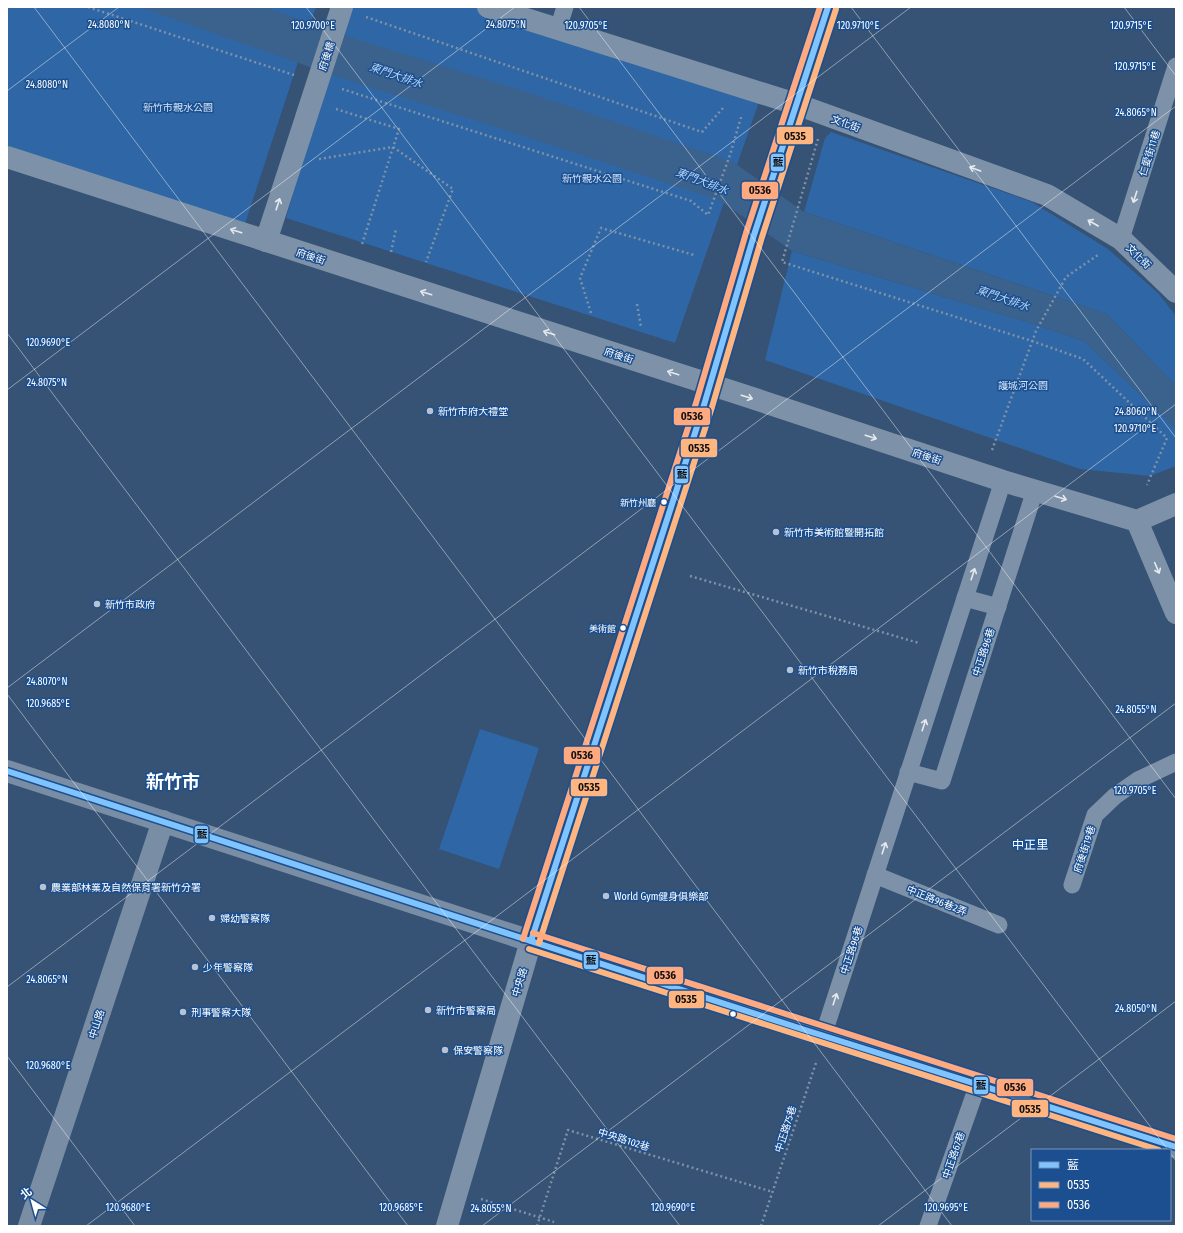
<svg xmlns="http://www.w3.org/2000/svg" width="1183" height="1233" font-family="'Fira Sans Condensed','Noto Sans TC',sans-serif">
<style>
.green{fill:#2f66a5}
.water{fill:#3b618d}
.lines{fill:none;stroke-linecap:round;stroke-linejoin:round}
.path{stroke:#7d92a8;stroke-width:2.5;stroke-dasharray:2 3;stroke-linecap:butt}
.lane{stroke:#7d92a8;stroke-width:17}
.street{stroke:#7d92a8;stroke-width:22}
.secondary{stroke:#798da4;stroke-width:22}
.bus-1-casing{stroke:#1b4f8f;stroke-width:9}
.bus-2-casing{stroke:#1b4f8f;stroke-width:9}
.bus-3-casing{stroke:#1b4f8f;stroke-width:9}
.bus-1{stroke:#80c4ff;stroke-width:6}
.bus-2{stroke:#ffb580;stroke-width:6}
.bus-3{stroke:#ffa980;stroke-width:6}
.oneway{stroke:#e5e9ee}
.ticks{fill:none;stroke:#fff;stroke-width:1;stroke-opacity:0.45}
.poi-dot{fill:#b9c2ce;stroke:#1b4f8f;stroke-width:1.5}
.bus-dot{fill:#fff;stroke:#1b4f8f;stroke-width:1.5}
.labels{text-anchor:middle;stroke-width:3;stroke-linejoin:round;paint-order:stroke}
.bus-label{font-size:9px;fill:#fff;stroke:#1b4f8f;text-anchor:end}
.street-label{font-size:10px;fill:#fff;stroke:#1b4f8f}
.park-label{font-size:10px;fill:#cfe3fa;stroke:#1b4f8f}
.poi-label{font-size:10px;fill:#fff;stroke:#1b4f8f;text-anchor:start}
.water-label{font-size:11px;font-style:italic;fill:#b5d3f5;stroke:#1b4f8f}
.quarter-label{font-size:12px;fill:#fff;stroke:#1b4f8f}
.town-label{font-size:18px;font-weight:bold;fill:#fff;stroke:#1b4f8f}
.ticks-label{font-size:10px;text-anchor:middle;fill:#fff;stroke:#1b4f8f;stroke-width:3;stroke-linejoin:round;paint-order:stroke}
.line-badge{stroke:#1b4f8f;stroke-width:1.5}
.pale-badge-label{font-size:11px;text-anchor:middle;font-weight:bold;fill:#111}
</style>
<rect width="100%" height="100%" fill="#365274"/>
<!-- green -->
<g class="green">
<polygon points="7,7 316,7 242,233 7,157"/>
<polygon points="348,7 488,7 762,93 675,343 286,218"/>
<polygon points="831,132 1032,202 1108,249 1158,293 1176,316 1176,386 1107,314 804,212 825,138"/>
<polygon points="792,251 1034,324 1084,341 1176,428 1176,466 1150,476 1080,469 765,360"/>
<polygon points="480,729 539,748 499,869 439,849"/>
</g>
<!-- water -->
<polygon class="water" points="140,7 264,7 349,37 523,91 733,162 804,212 1107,314 1176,386 1176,428 1084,341 1034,324 792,251 719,200 509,131 338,77"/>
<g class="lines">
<!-- path -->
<g class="path">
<polyline points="88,7 294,75"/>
<polyline points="366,17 702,132 723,108"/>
<polyline points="342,89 691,201 708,215 730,155 742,114"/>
<polyline points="336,109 399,129 362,244"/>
<polyline points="818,139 782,262 1032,341 1083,359 1167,438 1147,485"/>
<polyline points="319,159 393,147 453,189 426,262"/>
<polyline points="391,252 396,229"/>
<polyline points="637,304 641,327"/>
<polyline points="591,313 580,278 601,228 694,255"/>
<polyline points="992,450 1036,331 1066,277 1098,255"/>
<polyline points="690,576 919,643"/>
<polyline points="481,1199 554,1222"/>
<polyline points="537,1226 568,1130 773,1192"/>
<polyline points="761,1226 817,1060"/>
</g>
<!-- lane -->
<g class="lane">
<polyline points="558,29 565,7"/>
<polyline points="1121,239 1176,66"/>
<polyline points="965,598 998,607"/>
<polyline points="908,772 942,781 1035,490"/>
<polyline points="875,875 999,925"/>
<polyline points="1072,885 1095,815 1115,796 1138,780 1176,762"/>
<polyline points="823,1036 1003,481"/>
<polyline points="928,1226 978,1084"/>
</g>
<!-- street -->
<g class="street">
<polyline points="488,7 796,104 1047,195 1121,239 1176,292"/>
<polyline points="7,157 746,396 1003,481 1137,521 1176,613"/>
<polyline points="266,241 342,7"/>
<polyline points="1137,521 1176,504"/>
<polyline points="447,1226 531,941"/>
</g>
<!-- secondary -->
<g class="secondary">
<polyline points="7,771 802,1029 1176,1147"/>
<polyline points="531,941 704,405 754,235 828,7"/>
<polyline points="29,1226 163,821"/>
</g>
<!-- bus-1 casing -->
<g class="bus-1-casing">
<g id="bus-1">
<polyline points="7,771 802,1029 1176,1147"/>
<polyline points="531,941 704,405 754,235 828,7"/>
</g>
</g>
<!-- bus-2 casing -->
<g class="bus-2-casing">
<g id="bus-2">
<polyline points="539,943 712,407 762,237 836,9"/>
<polyline points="529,949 1159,1150"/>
</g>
</g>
<!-- bus-3 casing -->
<g class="bus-3-casing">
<g id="bus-3">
<polyline points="533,933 1176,1139"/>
<polyline points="523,939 696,403 746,233 820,7"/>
</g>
</g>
<!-- bus-1 -->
<use href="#bus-1" class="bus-1"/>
<!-- bus-2 -->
<use href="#bus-2" class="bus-2"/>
<!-- bus-3 -->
<use href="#bus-3" class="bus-3"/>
</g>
<!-- one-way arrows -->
<defs><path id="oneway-shaft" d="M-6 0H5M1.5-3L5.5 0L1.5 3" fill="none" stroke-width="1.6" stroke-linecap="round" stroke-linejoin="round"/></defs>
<g class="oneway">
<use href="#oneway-shaft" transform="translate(975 169) rotate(-160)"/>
<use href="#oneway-shaft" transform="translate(1135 197) rotate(108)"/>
<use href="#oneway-shaft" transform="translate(278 204) rotate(-72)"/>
<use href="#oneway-shaft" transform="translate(1093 223) rotate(-150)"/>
<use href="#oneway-shaft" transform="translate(236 231) rotate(-162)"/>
<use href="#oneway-shaft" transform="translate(426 293) rotate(-162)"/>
<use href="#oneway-shaft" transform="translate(549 333) rotate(-162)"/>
<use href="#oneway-shaft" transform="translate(673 373) rotate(-162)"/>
<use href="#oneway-shaft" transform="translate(747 397) rotate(18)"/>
<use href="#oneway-shaft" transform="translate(871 437) rotate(18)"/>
<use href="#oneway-shaft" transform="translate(1061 498) rotate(17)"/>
<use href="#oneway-shaft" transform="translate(1157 568) rotate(67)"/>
<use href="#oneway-shaft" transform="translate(973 574) rotate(-72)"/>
<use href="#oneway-shaft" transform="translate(924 725) rotate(-72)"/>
<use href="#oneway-shaft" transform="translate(884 848) rotate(-72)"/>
<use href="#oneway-shaft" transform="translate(835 999) rotate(-72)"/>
</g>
<!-- ticks -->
<path class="ticks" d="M34,7L952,1226M306,7L1168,1150M579,7L1176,799M851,7L1176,438M1124,7L1176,76M7,91L119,7M7,333L680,1226M7,390L515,7M7,688L911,7M7,694L408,1226M7,987L1176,106M7,1056L135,1226M1170,1153L1176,1161M86,1226L1176,404M482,1226L1176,703M878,1226L1176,1001"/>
<!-- markers -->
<g class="poi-dot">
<circle cx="430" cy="411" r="4"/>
<circle cx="776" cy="532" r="4"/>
<circle cx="97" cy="604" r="4"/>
<circle cx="790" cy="670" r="4"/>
<circle cx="43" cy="887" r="4"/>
<circle cx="606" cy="896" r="4"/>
<circle cx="212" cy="918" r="4"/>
<circle cx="195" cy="967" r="4"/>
<circle cx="428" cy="1010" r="4"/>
<circle cx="183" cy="1012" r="4"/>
<circle cx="445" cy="1050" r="4"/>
</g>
<g class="bus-dot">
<circle cx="664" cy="502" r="3.5"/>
<circle cx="623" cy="628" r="3.5"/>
<circle cx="733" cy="1014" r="3.5"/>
</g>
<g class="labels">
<!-- bus labels -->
<g class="bus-label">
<text x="656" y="506">新竹州廳</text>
<text x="616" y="632">美術館</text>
</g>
<!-- street labels -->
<g class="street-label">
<text transform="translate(326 56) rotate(-72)" y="4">府後橋</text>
<text transform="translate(846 123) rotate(20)" y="4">文化街</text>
<text transform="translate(1149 153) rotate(-72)" y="4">仁愛街11巷</text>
<text transform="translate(311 256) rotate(18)" y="4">府後街</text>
<text transform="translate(1139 256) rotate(44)" y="4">文化街</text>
<text transform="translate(619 355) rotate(18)" y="4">府後街</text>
<text transform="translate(927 456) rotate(18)" y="4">府後街</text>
<text transform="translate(983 652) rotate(-72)" y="4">中正路96巷</text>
<text transform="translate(1084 849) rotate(-72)" y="4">府後街19巷</text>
<text transform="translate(937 900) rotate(22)" y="4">中正路96巷2弄</text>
<text transform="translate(851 950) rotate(-72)" y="4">中正路96巷</text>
<text transform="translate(519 982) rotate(-73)" y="4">中央路</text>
<text transform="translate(96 1024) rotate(-72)" y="4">中山路</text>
<text transform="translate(785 1129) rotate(-72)" y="4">中正路75巷</text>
<text transform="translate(624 1139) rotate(17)" y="4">中央路102巷</text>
<text transform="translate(953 1155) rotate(-71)" y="4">中正路67巷</text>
</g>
<!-- park labels -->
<g class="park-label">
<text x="178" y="111">新竹市親水公園</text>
<text x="592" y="182">新竹親水公園</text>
<text x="1023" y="389">護城河公園</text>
</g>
<!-- poi labels -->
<g class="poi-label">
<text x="438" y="415">新竹市府大禮堂</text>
<text x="784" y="536">新竹市美術館暨開拓館</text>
<text x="105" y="608">新竹市政府</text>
<text x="798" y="674">新竹市稅務局</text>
<text x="51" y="891">農業部林業及自然保育署新竹分署</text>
<text x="614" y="900">World Gym健身俱樂部</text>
<text x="220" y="922">婦幼警察隊</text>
<text x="203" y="971">少年警察隊</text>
<text x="436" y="1014">新竹市警察局</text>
<text x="191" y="1016">刑事警察大隊</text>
<text x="453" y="1054">保安警察隊</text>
</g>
<!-- water labels -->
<g class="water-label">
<text transform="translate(396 75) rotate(19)" y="4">東門大排水</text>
<text transform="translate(702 181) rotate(21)" y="4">東門大排水</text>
<text transform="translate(1003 298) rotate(19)" y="4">東門大排水</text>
</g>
<!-- quarter labels -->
<g class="quarter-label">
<text x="1030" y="849">中正里</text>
</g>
<!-- town labels -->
<g class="town-label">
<text x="173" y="788">新竹市</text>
</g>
</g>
<g class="ticks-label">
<text x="109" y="28">24.8080°N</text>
<text x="506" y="28">24.8075°N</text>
<text x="313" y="29">120.9700°E</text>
<text x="586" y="29">120.9705°E</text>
<text x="858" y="29">120.9710°E</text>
<text x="1131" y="29">120.9715°E</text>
<text x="1135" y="70">120.9715°E</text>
<text x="47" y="88">24.8080°N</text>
<text x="1136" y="116">24.8065°N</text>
<text x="48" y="346">120.9690°E</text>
<text x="47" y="386">24.8075°N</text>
<text x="1136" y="415">24.8060°N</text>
<text x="1135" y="432">120.9710°E</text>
<text x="47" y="685">24.8070°N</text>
<text x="48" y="707">120.9685°E</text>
<text x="1136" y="713">24.8055°N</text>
<text x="1135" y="794">120.9705°E</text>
<text x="47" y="983">24.8065°N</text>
<text x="1136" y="1012">24.8050°N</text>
<text x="48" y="1069">120.9680°E</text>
<text x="128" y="1211">120.9680°E</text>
<text x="401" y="1211">120.9685°E</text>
<text x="673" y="1211">120.9690°E</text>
<text x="946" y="1211">120.9695°E</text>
<text x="491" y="1212">24.8055°N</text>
</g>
<g class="line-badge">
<rect x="776" y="126" width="38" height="19" rx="4" fill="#ffb580"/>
<rect x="770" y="153" width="15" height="19" rx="4" fill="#80c4ff"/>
<rect x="741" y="181" width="38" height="19" rx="4" fill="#ffa980"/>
<rect x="673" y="407" width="38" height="19" rx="4" fill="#ffa980"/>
<rect x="680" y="438" width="38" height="20" rx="4" fill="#ffb580"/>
<rect x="674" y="465" width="15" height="19" rx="4" fill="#80c4ff"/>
<rect x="563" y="746" width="38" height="19" rx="4" fill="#ffa980"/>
<rect x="570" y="778" width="38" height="19" rx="4" fill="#ffb580"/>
<rect x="194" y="825" width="15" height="19" rx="4" fill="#80c4ff"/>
<rect x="583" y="951" width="16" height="19" rx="4" fill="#80c4ff"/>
<rect x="646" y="966" width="38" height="19" rx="4" fill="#ffa980"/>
<rect x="668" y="990" width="37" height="19" rx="4" fill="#ffb580"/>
<rect x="973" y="1076" width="16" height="19" rx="4" fill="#80c4ff"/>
<rect x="996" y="1078" width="38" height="19" rx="4" fill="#ffa980"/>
<rect x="1011" y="1099" width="38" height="19" rx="4" fill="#ffb580"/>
</g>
<g class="pale-badge-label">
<text x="795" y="140">0535</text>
<text x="778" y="166">藍</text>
<text x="760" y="194">0536</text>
<text x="692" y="420">0536</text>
<text x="699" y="452">0535</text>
<text x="682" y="478">藍</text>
<text x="582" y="759">0536</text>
<text x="589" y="791">0535</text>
<text x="202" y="838">藍</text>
<text x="591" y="964">藍</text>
<text x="665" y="979">0536</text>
<text x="686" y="1003">0535</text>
<text x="981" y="1089">藍</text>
<text x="1015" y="1091">0536</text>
<text x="1030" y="1113">0535</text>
</g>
<!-- border -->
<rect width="1183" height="1233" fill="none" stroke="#ffffff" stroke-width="16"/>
<!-- legend -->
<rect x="1031" y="1149" width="140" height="72" fill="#1b4f8f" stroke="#7695bc"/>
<rect x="1039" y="1162" width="20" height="6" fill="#80c4ff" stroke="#7695bc"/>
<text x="1067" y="1169" font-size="12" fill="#ffffff">藍</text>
<rect x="1039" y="1182" width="20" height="6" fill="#ffb580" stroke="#7695bc"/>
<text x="1067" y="1189" font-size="12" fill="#ffffff">0535</text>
<rect x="1039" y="1202" width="20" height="6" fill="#ffa980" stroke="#7695bc"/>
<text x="1067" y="1209" font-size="12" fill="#ffffff">0536</text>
<!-- north arrow -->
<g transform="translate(32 1201) rotate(323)" stroke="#1b4f8f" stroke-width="3" paint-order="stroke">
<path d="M0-3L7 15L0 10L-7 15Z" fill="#ffffff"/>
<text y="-6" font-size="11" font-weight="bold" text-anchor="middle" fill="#ffffff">北</text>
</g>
</svg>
